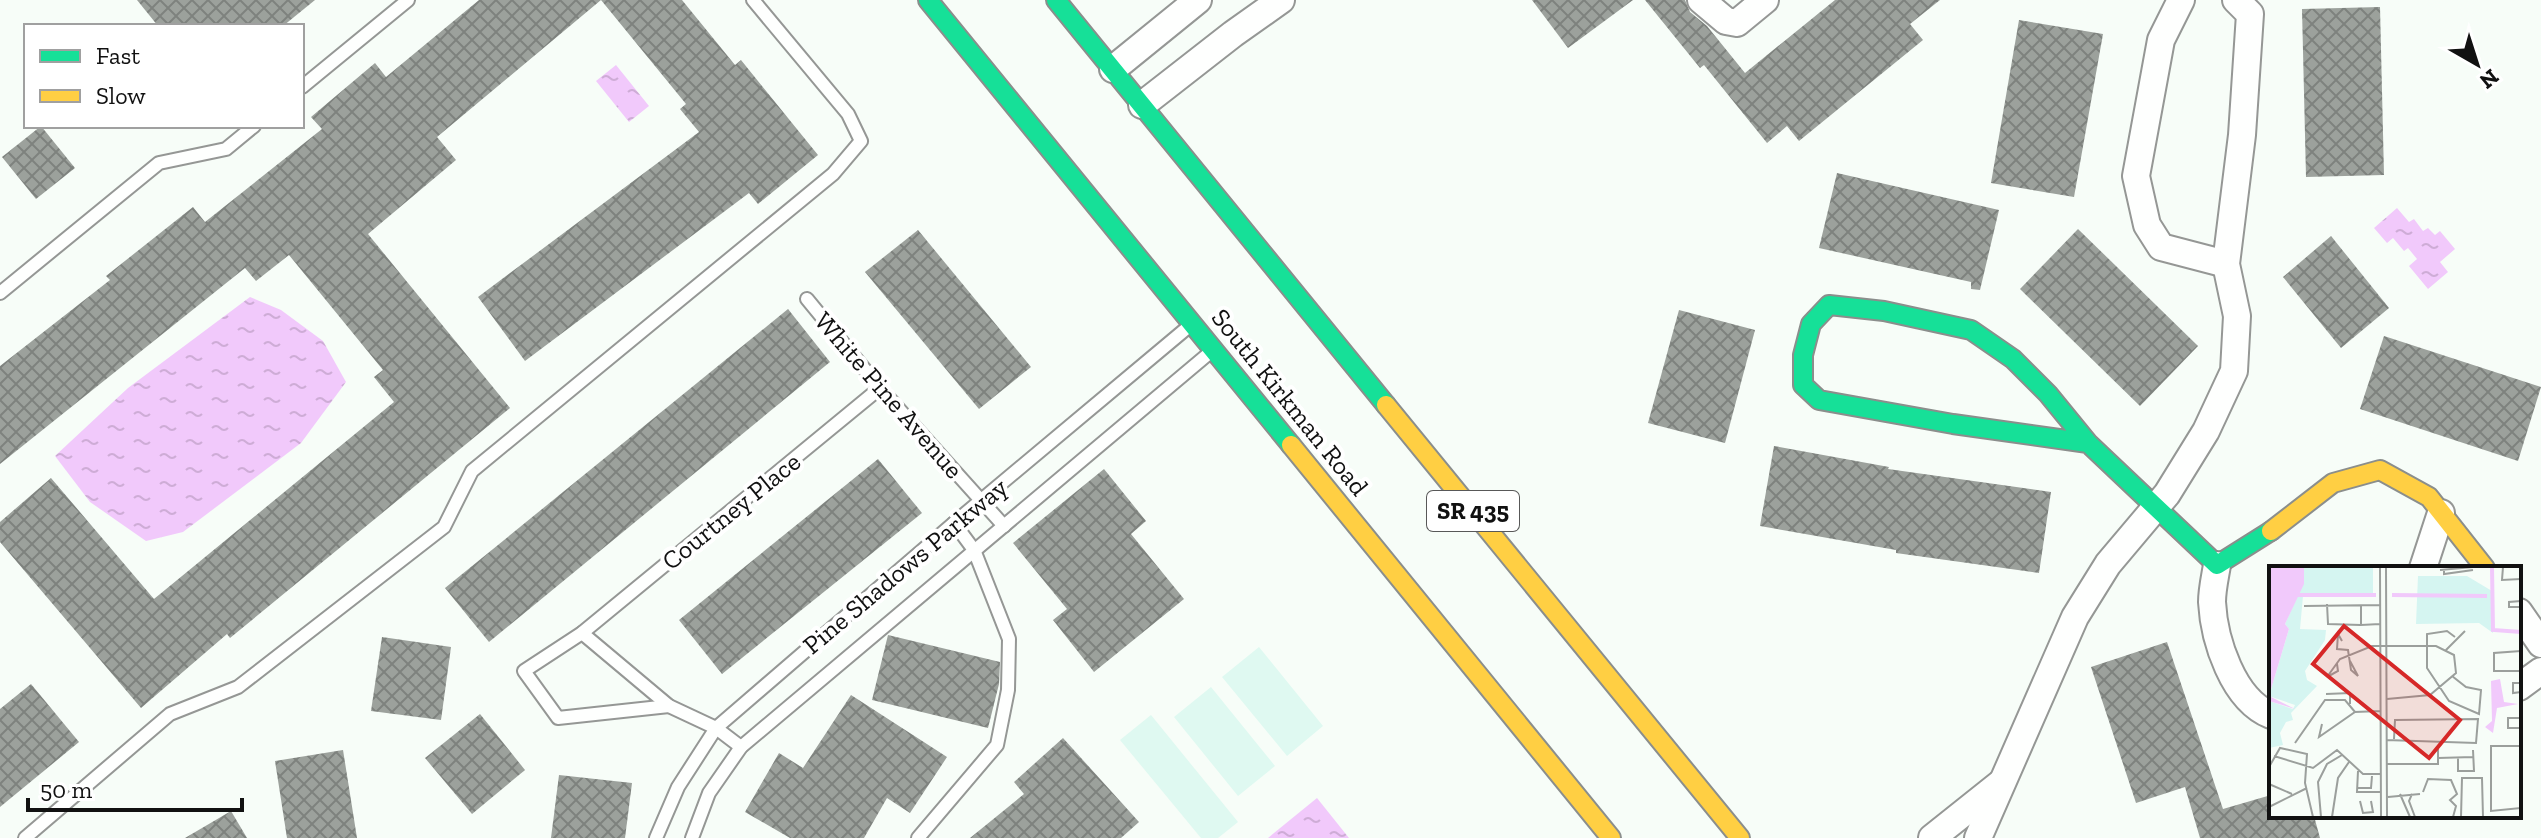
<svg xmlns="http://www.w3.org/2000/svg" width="2541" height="838" font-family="'Zilla Slab',serif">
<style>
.pitch{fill:#dff9f1}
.water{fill:url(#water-ripples)}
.building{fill:url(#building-cross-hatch)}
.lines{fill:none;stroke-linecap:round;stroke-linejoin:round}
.lane-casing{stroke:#959795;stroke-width:16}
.street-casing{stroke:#959795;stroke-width:30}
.fast-casing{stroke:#8b8e8c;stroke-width:22}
.slow-casing{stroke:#8b8e8c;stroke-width:22}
.lane{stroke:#fefffe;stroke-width:12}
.street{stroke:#fefffe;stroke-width:26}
.fast{stroke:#16e098;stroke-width:18}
.slow{stroke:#ffcf43;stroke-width:18}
.labels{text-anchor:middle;stroke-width:8;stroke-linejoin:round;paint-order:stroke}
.shield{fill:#fff;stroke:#585858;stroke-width:2}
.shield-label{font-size:24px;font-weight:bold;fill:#111}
.street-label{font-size:26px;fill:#111;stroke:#fff}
.inset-river{fill:none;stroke:#f1c9fb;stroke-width:4}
.inset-road{fill:none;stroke:#9b9f9c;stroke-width:2}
.view{fill:#d62828;fill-opacity:0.15;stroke:#d62828;stroke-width:4}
.inset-edge{fill:none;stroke:#111;stroke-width:4}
</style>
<defs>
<pattern id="water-ripples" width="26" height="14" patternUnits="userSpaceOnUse" patternTransform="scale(2)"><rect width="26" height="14" fill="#f1c9fb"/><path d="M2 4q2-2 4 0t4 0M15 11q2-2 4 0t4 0" fill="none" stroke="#ceacd6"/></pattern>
<pattern id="building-cross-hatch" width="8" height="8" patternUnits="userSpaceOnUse" patternTransform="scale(2)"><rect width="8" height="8" fill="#9ca19c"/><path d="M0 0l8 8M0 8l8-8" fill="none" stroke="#7e827e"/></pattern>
</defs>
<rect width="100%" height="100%" fill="#f7fdf8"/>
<!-- pitch -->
<g class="pitch">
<polygon points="1259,647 1323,726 1287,756 1222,677"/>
<polygon points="1211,687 1275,766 1238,796 1174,717"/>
<polygon points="1151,715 1238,822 1218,838 1201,838 1120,740"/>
</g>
<!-- water -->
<g class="water">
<polygon points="616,65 649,106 629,122 596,81"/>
<polygon points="2397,208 2409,222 2414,219 2423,231 2428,228 2435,235 2440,231 2455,249 2440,262 2448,272 2428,289 2409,266 2417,259 2408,248 2404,251 2393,238 2387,243 2374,228"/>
<polygon points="250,297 281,310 323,341 346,382 301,443 183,532 146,541 90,502 55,456 128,388"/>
<polygon points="1317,798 1349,838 1268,838"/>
</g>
<!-- building -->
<g class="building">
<polygon points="137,0 315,0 283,26 158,26"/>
<polygon points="479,0 682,0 735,65 741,60 818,155 758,204 749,193 525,361 478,297 699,132 680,109 686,104 601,0 437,137 456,160 368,234 510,408 230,638 227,634 141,708 0,542 0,522 51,478 154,599 394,402 374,377 383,370 289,255 256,281 245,268 0,464 0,366 110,280 106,276 193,207 205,222 322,129 311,117 375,63 386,77"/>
<polygon points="1532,0 1633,0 1568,48"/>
<polygon points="1645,0 1685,0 1690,12 1707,26 1745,73 1835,0 1940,0 1910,24 1923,40 1799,141 1787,126 1767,143 1704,65 1700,68"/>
<polygon points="2380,7 2384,175 2306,177 2302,9"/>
<polygon points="2019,20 2103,34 2074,197 1991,183"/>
<polygon points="41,126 75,168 36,199 2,157"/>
<polygon points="1837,173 1999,210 1980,290 1971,289 1971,282 1819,248"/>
<polygon points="2078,229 2198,346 2140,406 2020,289"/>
<polygon points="918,230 1031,367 979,409 865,272"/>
<polygon points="2331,236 2389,308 2341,348 2283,277"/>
<polygon points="788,309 830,362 489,642 445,588"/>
<polygon points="1679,310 1755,330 1725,443 1648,423"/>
<polygon points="2384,336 2541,387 2518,461 2360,409"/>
<polygon points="1774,446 1889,467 1888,469 2051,492 2039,573 1896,553 1896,550 1760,526"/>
<polygon points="878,459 922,513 722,674 679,620"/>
<polygon points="1104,469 1146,521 1131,534 1184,599 1094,672 1053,620 1067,609 1013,543"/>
<polygon points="888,635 1000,662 999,684 988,728 872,700"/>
<polygon points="382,637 451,647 441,720 371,711"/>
<polygon points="2167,642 2223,809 2271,795 2271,816 2314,816 2320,838 2200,838 2185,787 2136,803 2091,667"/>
<polygon points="31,684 79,742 0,807 0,709"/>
<polygon points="851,695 947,757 910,813 887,798 864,838 790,838 745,812 779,753 803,768"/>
<polygon points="480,714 525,770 472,814 425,758"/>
<polygon points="1063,738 1139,822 1121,838 970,838 1024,794 1014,782"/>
<polygon points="343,750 357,838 287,838 275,761"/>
<polygon points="559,775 632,783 625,838 551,838"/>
<polygon points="231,811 247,838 185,838"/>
</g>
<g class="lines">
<!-- lane casing -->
<g class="lane-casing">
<g id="lane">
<polyline points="302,87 408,0"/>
<polyline points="0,293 159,163 226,149 254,126"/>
<polyline points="807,299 880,388 1004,526"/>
<polyline points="582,633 669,706 716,728 741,747"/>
<polyline points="669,706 558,718 524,671 582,633 880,388"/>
<polyline points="25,838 170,714 238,687 444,527 472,471 833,174 861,141 848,114 753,0"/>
<polyline points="656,838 678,787 716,728 954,523 1187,328"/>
<polyline points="692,838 709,793 741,747 1207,355"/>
<polyline points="918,838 997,745 1008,690 1009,639 974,550 954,523"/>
</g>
</g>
<!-- street casing -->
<g class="street-casing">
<g id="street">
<polyline points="1701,0 1726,21 1737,23 1765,0"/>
<polyline points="2181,0 2161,40 2136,176 2147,225 2161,247 2226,264"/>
<polyline points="1113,69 1198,0"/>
<polyline points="1142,105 1233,34 1281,0"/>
<path d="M2217,565C2215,577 2212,590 2212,602C2214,640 2233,700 2271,715"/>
<polyline points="2423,568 2441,513"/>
<polyline points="2519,612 2541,644"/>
<polyline points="2519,687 2541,671"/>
<polyline points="1932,838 2001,783"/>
<polyline points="1978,838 2075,617 2108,564 2167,494 2206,431 2234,371 2237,316 2226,264 2242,135 2250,14 2236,0"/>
</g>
</g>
<!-- fast casing -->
<g class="fast-casing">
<g id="fast">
<polyline points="928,0 1291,445"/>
<polyline points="1056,0 1386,405"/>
<polyline points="2088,443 1953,424 1819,400 1803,385 1803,355 1811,324 1829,305 1884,311 1971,330 2013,359 2048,394 2088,443 2217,565 2271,531"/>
</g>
</g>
<!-- slow casing -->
<g class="slow-casing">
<g id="slow">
<polyline points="1386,405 1740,838"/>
<polyline points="1291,445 1611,838"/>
<polyline points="2271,531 2333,483 2380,470 2429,497 2485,568"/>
</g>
</g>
<!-- lane -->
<use href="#lane" class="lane"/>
<!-- street -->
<use href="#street" class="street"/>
<!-- fast -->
<use href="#fast" class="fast"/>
<!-- slow -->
<use href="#slow" class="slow"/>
</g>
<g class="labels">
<!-- shield labels -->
<rect class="shield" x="1427" y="491" width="92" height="40" rx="6"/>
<g class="shield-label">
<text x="1473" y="519">SR 435</text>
</g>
<!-- street labels -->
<g class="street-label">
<text transform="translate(889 395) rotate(49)" y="9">White Pine Avenue</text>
<text transform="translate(1290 402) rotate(51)" y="9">South Kirkman Road</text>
<text transform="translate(731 511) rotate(-39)" y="9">Courtney Place</text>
<text transform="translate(905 566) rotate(-40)" y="9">Pine Shadows Parkway</text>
</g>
</g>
<!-- overview -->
<g transform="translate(2269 566)">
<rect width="252" height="252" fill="#f7fdf8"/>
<path d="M35,1H104V29L34,30L31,63L57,64L56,74L36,105L38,114L48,120L22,147L24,154L17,156L11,167L14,179L0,182V135L24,143L26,139L0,130L20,63L16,58L34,18ZM149,10H198L223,25L224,67L210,57L147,58Z" fill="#d5f5f1"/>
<path d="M0,1H35V18L16,58L20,63L0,130L26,143L0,135ZM231,113L235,136L249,138L228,142L224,167L216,161L223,155L222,115Z" fill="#f1c9fb"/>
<path class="inset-river" d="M223,1L224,64L252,66M27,29H107M123,29L218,30"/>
<path class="inset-road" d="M111,1L112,251M117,1L118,251M234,1L233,14L252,13M171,4L204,1M175,4V8L204,4M252,35L240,36V41H252M58,38L59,58L92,59M92,39V59L111,58M35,40L111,39M73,75L69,68L68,83L79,84L82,104L89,110L81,95M177,84L196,65M252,85L225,87V105H252M68,98L69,105L58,111L71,93L103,80H167L185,89L187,107L161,129L118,133M183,110L197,121L212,124L210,148L180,135L158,102V68L178,65L186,71M252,117H244V127L252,126M57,128L81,127V138M252,152H239V162H252M53,158L50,171L86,146L111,145M117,174L207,177L209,153L126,154L125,173M26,177L56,134H76L86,146M252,180H222V245L252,242M5,190L44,202L68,184L94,208H111M189,191V205H205L204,184M169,192L204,191M118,198H169V182M0,201L11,182L38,188L36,217L44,251M89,205L88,226H112M0,218L23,228M89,222H102L103,210M154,226L159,213L182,214L188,228L181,234L187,240L184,251M131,228L141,251M143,228L140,235L146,251M119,231L151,228M91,235L94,247L104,246L102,235M0,241L38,222M52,251L49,216L58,198L73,189M63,251L69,212L80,196M192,251L193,212H213L214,251"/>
<path class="view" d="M75,60L191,154L160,192L44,98Z"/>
<rect width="252" height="252" class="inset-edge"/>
</g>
<!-- legend -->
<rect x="24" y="24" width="280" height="104" fill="#ffffff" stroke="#a0a0a0" stroke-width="2"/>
<rect x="40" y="50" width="40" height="12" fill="#16e098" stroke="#a0a0a0" stroke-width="2"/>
<text x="96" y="64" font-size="24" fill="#111111">Fast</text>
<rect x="40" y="90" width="40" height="12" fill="#ffcf43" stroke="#a0a0a0" stroke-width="2"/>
<text x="96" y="104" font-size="24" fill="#111111">Slow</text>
<!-- north arrow -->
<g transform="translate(2477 64) rotate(141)" stroke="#ffffff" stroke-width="6" paint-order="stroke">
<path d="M0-6L14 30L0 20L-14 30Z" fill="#111111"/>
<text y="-12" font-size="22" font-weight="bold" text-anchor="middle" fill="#111111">N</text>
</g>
<!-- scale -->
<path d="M28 798v12h214v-12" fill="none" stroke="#111111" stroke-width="4"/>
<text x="40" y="798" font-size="24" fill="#111111" stroke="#ffffff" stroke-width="6" paint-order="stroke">50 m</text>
</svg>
